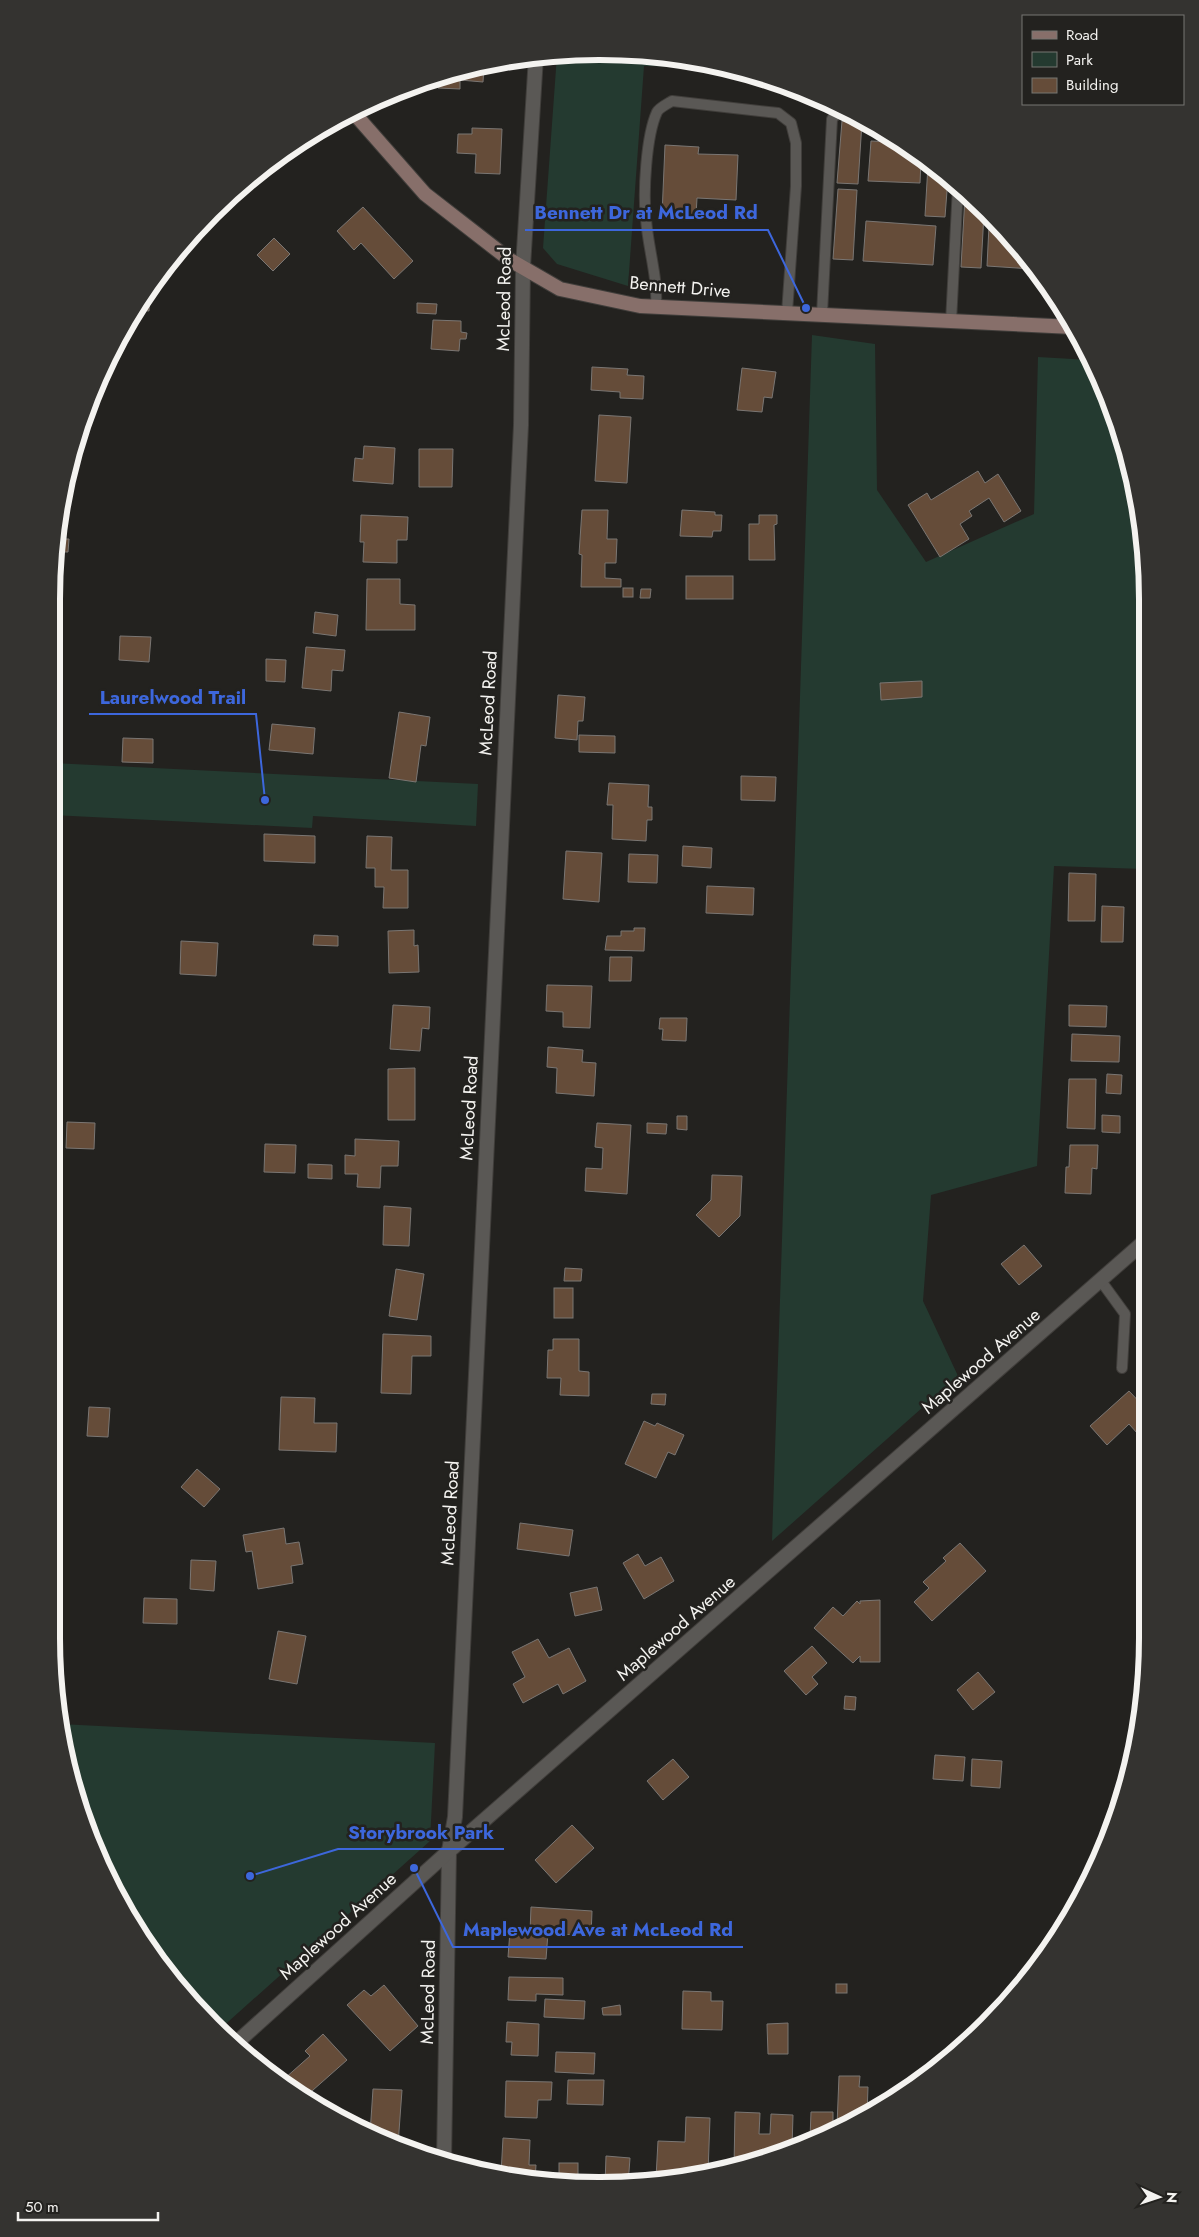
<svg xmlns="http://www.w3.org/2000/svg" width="1199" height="2237" font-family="Jost,sans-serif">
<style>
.green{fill:#243a30}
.building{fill:#654c39;stroke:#7a7673}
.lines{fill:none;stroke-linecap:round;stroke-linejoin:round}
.service-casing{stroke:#403e3b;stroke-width:12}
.minor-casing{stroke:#403e3b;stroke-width:16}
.tertiary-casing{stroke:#403e3b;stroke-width:16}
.secondary-casing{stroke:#403e3b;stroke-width:16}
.service{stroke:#5a5855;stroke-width:10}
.minor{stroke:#5a5855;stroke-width:14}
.tertiary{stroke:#5a5855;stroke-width:14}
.secondary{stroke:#876f6a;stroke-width:14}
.labels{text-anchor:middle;stroke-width:5;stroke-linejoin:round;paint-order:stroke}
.street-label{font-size:18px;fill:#f4f3f0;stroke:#23221f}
.rim{fill:none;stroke:#f4f3f0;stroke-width:6}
.leader{fill:none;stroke:#3d67dc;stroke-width:2}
.callout-dot{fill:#3d67dc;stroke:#23221f;stroke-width:2}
.callout-label{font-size:19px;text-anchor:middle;font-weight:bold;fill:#3d67dc;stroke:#23221f;stroke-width:5;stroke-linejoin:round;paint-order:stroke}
</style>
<rect width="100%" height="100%" fill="#23221f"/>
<!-- green -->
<g class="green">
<polygon points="636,52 730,68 644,66 628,286 557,264 543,248 557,55"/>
<polygon points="812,335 875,344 877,490 926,562 1034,514 1038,357 1090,360 1106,390 1143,528 1144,869 1054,866 1037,1166 931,1195 923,1301 958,1376 772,1541"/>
<polygon points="52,763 478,784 476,826 313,816 312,828 52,815"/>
<path d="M60,1724L435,1743L430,1841L219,2030C201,2011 181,1992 165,1971C116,1909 67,1802 60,1724Z"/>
</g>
<!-- building -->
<g class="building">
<polygon points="484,66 483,82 460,80 460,89 438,88 439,77"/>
<polygon points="426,80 426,88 409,87 424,80"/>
<polygon points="842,121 862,122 858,184 837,183"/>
<polygon points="472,128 502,129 500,174 475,173 476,154 457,153 458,134 472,134"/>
<polygon points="871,141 893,142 921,161 920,183 868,181"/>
<polygon points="665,145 699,147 698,154 738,155 736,200 697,198 696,216 662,215"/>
<polygon points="928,165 948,178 945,217 925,216"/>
<polygon points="838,189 857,190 853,260 833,259"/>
<polygon points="965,196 969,196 984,213 981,268 961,267"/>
<polygon points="363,207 413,261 394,279 361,243 354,250 337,231"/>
<polygon points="866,221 936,226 933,265 863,261"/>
<polygon points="989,226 996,227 1032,269 987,266"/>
<polygon points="274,238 290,254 273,271 257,255"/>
<polygon points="150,289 149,311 137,310"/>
<polygon points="417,303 437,304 436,314 417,313"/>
<polygon points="433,320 461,321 461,332 467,333 466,339 460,339 459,351 431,349"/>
<polygon points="592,367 628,369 627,375 644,376 643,399 620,398 620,392 591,390"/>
<polygon points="742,368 776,372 772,398 764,397 762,412 737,410"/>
<polygon points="599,415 631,417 627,483 595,481"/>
<polygon points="364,446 395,448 393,484 353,481 355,458 363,459"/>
<polygon points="419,449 453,449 452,487 419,487"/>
<polygon points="69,463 76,463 75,477 67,476"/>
<polygon points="978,471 985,483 998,474 1021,511 1004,522 989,498 969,511 972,516 960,524 969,539 940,557 908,505 927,493 931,500"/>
<polygon points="582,510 608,510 607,539 617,539 616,563 605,563 605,578 621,579 621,587 581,587 582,555 579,554"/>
<polygon points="682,510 715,512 715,515 722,515 721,531 713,531 712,537 680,536"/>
<polygon points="361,515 408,517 407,540 397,540 397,563 363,562 364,542 360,542"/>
<polygon points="759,515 777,515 777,524 774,525 775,560 749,560 749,524 759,524"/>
<polygon points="57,539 69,539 68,552 55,552"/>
<rect x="686" y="576" width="47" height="23"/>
<polygon points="367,579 400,579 400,604 415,605 415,630 366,630"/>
<rect x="623" y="588" width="10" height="9"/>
<polygon points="641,589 651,589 650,598 640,598"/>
<polygon points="315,612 338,615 336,636 313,633"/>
<polygon points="120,636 151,637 149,662 119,660"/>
<polygon points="306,647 345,650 343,671 332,670 331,691 302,688"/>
<polygon points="266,659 286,660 285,682 266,681"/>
<polygon points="922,681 922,697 881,700 880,683"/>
<polygon points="558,695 585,697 583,721 578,721 577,740 555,738"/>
<polygon points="399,712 430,717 426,746 421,745 416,782 389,778"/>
<polygon points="272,724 315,728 313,754 269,750"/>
<polygon points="579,735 615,736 615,753 579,752"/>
<polygon points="123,738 153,739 153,763 122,762"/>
<polygon points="52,743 57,743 56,764 52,764"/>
<polygon points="741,776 776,777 775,801 741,800"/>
<polygon points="609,783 649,785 648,807 652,807 652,820 647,820 646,841 612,839 613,805 607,805"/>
<polygon points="264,834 315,836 315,863 264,861"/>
<polygon points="367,836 392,837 391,870 408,870 408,908 383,908 384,887 375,887 375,868 366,868"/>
<polygon points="683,846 712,848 711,868 682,866"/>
<polygon points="566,851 602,853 599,902 563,899"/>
<polygon points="629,854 658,855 657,883 628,882"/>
<polygon points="1069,873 1096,874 1095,921 1068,921"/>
<polygon points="707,886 754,888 753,915 706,913"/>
<polygon points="1102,906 1124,907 1123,942 1101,942"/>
<polygon points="634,928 645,928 644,951 605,950 607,936 621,936 621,931 634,931"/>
<polygon points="414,930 414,946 418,945 419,972 389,973 388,931"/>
<polygon points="314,935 338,936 338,946 313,945"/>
<polygon points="181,941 218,943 216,976 180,974"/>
<polygon points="610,957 632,957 631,981 609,981"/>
<polygon points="547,985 592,986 590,1028 563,1027 563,1012 546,1011"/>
<polygon points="393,1005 430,1007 429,1029 422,1028 420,1051 390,1049"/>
<polygon points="1069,1005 1107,1006 1106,1027 1069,1026"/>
<polygon points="660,1018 687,1018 686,1041 662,1040 663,1029 659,1029"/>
<polygon points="1072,1034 1120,1036 1119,1062 1071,1061"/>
<polygon points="548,1047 583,1050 582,1062 596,1063 594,1096 556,1093 557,1068 547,1067"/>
<polygon points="415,1068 415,1120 388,1120 388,1069"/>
<polygon points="1107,1074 1122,1075 1121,1094 1106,1093"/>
<polygon points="1069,1079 1096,1079 1095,1129 1067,1128"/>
<polygon points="1102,1115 1120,1116 1120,1133 1102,1132"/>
<polygon points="677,1116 687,1116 687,1130 677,1129"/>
<polygon points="67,1122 95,1123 94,1149 66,1148"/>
<polygon points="597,1123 631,1125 627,1194 585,1191 586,1168 602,1169 603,1148 595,1147"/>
<polygon points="647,1123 667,1124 666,1134 647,1133"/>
<polygon points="355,1139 399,1141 398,1166 381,1166 380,1188 357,1187 358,1174 345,1174 345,1155 355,1156"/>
<polygon points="265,1144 296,1145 295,1173 264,1172"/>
<polygon points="1070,1145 1098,1145 1097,1169 1092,1168 1091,1194 1065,1193 1066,1167 1069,1167"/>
<polygon points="308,1164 332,1165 332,1179 308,1178"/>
<polygon points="712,1175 742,1176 740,1216 719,1237 696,1215 711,1200"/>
<polygon points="384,1206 411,1208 409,1246 383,1245"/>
<polygon points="1024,1245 1042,1266 1019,1285 1001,1264"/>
<polygon points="565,1268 582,1269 581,1281 564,1281"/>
<polygon points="396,1269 424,1274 417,1320 389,1316"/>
<rect x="554" y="1288" width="19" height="30"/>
<polygon points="383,1334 431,1336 431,1356 412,1356 411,1394 381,1393"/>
<polygon points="553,1339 579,1339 579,1371 589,1372 589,1396 560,1395 561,1378 547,1378 548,1350 553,1350"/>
<polygon points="1129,1391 1146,1409 1146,1443 1129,1424 1107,1445 1090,1426"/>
<polygon points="652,1394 666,1394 665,1405 651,1404"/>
<polygon points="281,1397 315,1398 314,1423 337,1423 336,1452 279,1450"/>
<polygon points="89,1407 110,1408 108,1437 87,1436"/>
<polygon points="644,1421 655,1426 657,1423 684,1435 675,1455 668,1452 656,1478 625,1464"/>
<polygon points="197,1469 220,1489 204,1507 181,1487"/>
<polygon points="520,1523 573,1530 569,1556 517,1549"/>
<polygon points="284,1528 286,1544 299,1542 303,1564 291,1566 293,1583 258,1589 252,1551 246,1552 243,1535"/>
<polygon points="960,1543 986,1571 932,1621 914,1602 929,1588 923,1582 946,1561 943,1558"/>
<polygon points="638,1554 645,1566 661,1557 674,1581 644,1599 623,1563"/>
<polygon points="191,1560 216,1561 214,1591 190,1589"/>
<polygon points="597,1587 602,1610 575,1616 570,1593"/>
<polygon points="144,1598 177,1599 177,1624 143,1623"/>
<polygon points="880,1600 880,1662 860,1662 860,1656 853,1663 814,1628 833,1607 843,1616 857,1601 860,1604 860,1601"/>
<polygon points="278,1631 306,1636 297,1684 269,1679"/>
<polygon points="538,1639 549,1658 569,1648 586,1681 563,1694 558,1684 523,1703 513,1684 525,1677 512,1652"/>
<polygon points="812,1646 827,1663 812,1677 818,1684 806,1695 784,1671"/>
<polygon points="978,1672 995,1692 973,1710 957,1690"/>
<polygon points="845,1696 856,1697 855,1710 844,1709"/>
<polygon points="935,1755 965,1757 963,1781 933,1779"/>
<polygon points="673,1759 689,1777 663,1800 647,1781"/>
<polygon points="972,1759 1002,1761 1000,1788 971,1786"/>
<polygon points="572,1825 594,1848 556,1883 535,1860"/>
<polygon points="531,1907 592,1911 591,1936 548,1933 546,1959 508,1957 510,1931 530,1932"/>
<polygon points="509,1977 563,1978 563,1995 536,1994 536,2001 508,2000"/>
<rect x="836" y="1984" width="11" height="9"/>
<polygon points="384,1985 418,2026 390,2051 347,2005 364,1990 371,1996"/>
<polygon points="683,1991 711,1992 711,2001 723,2001 722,2030 682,2029"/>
<polygon points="545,1999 585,2001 584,2019 544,2017"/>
<polygon points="620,2005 621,2015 603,2015 602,2008"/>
<polygon points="507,2022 539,2024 538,2056 511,2055 512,2042 506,2042"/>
<polygon points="788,2023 788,2054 768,2054 767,2024"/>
<polygon points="323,2034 347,2060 304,2098 284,2079 310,2056 305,2051"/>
<polygon points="556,2052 595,2053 594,2074 555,2072"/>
<polygon points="839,2076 860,2076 859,2087 868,2087 867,2115 843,2128 843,2126 837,2126"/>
<polygon points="568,2080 604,2080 603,2105 567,2104"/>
<polygon points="506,2081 552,2082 551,2100 538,2100 537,2118 505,2117"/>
<polygon points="373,2089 402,2090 398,2145 389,2144 370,2134"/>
<polygon points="735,2112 760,2113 759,2134 770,2134 771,2114 793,2115 792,2148 734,2168"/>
<polygon points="811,2112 833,2112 833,2133 818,2138 810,2138"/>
<polygon points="686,2117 710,2118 708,2173 671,2179 656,2178 658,2141 685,2142"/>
<polygon points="503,2138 530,2140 529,2165 536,2165 535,2180 501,2174"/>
<polygon points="606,2156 630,2158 628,2185 605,2185"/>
<rect x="559" y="2163" width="19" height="20"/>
</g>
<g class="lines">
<!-- service casing -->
<g class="service-casing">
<g id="service">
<path d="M656,307C658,277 648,248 646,219C643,193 646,136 657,112C659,108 667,104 672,101L778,113L791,123L796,143V186L787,313"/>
<polyline points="822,314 832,119 842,108"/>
<polyline points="951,322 958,186"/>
<polyline points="1101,1281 1125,1314 1122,1368"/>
</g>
</g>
<!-- minor casing -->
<g class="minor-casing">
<polyline id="minor" points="444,2162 449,1851 455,1817 521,425 523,267 536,56"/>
</g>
<!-- tertiary casing -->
<g class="tertiary-casing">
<polyline id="tertiary" points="234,2045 449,1851 1145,1241"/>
</g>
<!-- secondary casing -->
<g class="secondary-casing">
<polyline id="secondary" points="353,112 425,194 510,260 560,289 640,306 1073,327"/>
</g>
<!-- service -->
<use href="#service" class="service"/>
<!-- minor -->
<use href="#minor" class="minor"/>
<!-- tertiary -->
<use href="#tertiary" class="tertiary"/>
<!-- secondary -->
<use href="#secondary" class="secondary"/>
</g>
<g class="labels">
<!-- street labels -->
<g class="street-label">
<text transform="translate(680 287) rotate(5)" y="6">Bennett Drive</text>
<text transform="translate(504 299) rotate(-89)" y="6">McLeod Road</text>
<text transform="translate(488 703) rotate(-87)" y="6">McLeod Road</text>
<text transform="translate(469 1108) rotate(-87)" y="6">McLeod Road</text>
<text transform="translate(981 1361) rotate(-41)" y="6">Maplewood Avenue</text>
<text transform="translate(450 1513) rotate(-87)" y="6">McLeod Road</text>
<text transform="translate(676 1628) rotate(-41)" y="6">Maplewood Avenue</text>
<text transform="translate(338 1926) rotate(-42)" y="6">Maplewood Avenue</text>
<text transform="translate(428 1992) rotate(-89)" y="6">McLeod Road</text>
</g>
</g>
<!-- crop -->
<path d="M0 0H1199V2237H0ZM599 60H600A539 539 0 0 1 1139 599V1638A539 539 0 0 1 600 2177H599A539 539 0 0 1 60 1638V599A539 539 0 0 1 599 60Z" fill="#343330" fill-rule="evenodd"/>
<path class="rim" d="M599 60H600A539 539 0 0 1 1139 599V1638A539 539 0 0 1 600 2177H599A539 539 0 0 1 60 1638V599A539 539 0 0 1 599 60Z"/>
<!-- callouts -->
<path class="leader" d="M806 308L768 230H525M265 800L256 714H89M250 1876L338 1849H504M414 1868L453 1947H743"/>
<g class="callout-dot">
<circle cx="806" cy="308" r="5"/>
<circle cx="265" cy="800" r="5"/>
<circle cx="250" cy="1876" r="5"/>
<circle cx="414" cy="1868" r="5"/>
</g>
<g class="callout-label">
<text x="646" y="219">Bennett Dr at McLeod Rd</text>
<text x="173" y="704">Laurelwood Trail</text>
<text x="421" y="1839">Storybrook Park</text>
<text x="598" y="1936">Maplewood Ave at McLeod Rd</text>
</g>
<!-- legend -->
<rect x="1022" y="15" width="162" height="90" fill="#23221f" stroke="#777673"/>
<rect x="1032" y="31" width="25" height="8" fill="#876f6a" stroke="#777673"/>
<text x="1066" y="40" font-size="15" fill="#f4f3f0">Road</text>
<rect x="1032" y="52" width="25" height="15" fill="#243a30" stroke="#777673"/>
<text x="1066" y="65" font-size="15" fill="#f4f3f0">Park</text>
<rect x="1032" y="78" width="25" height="15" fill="#654c39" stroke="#777673"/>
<text x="1066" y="90" font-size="15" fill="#f4f3f0">Building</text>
<!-- north arrow -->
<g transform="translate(1159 2197) rotate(93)" stroke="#23221f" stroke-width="4" paint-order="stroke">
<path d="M0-4L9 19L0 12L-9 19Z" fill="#f4f3f0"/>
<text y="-8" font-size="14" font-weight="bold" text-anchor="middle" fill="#f4f3f0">N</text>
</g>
<!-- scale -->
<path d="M18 2212v8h140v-8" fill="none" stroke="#f4f3f0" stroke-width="2.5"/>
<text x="25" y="2212" font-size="15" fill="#f4f3f0" stroke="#23221f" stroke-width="4" paint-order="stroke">50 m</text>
</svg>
